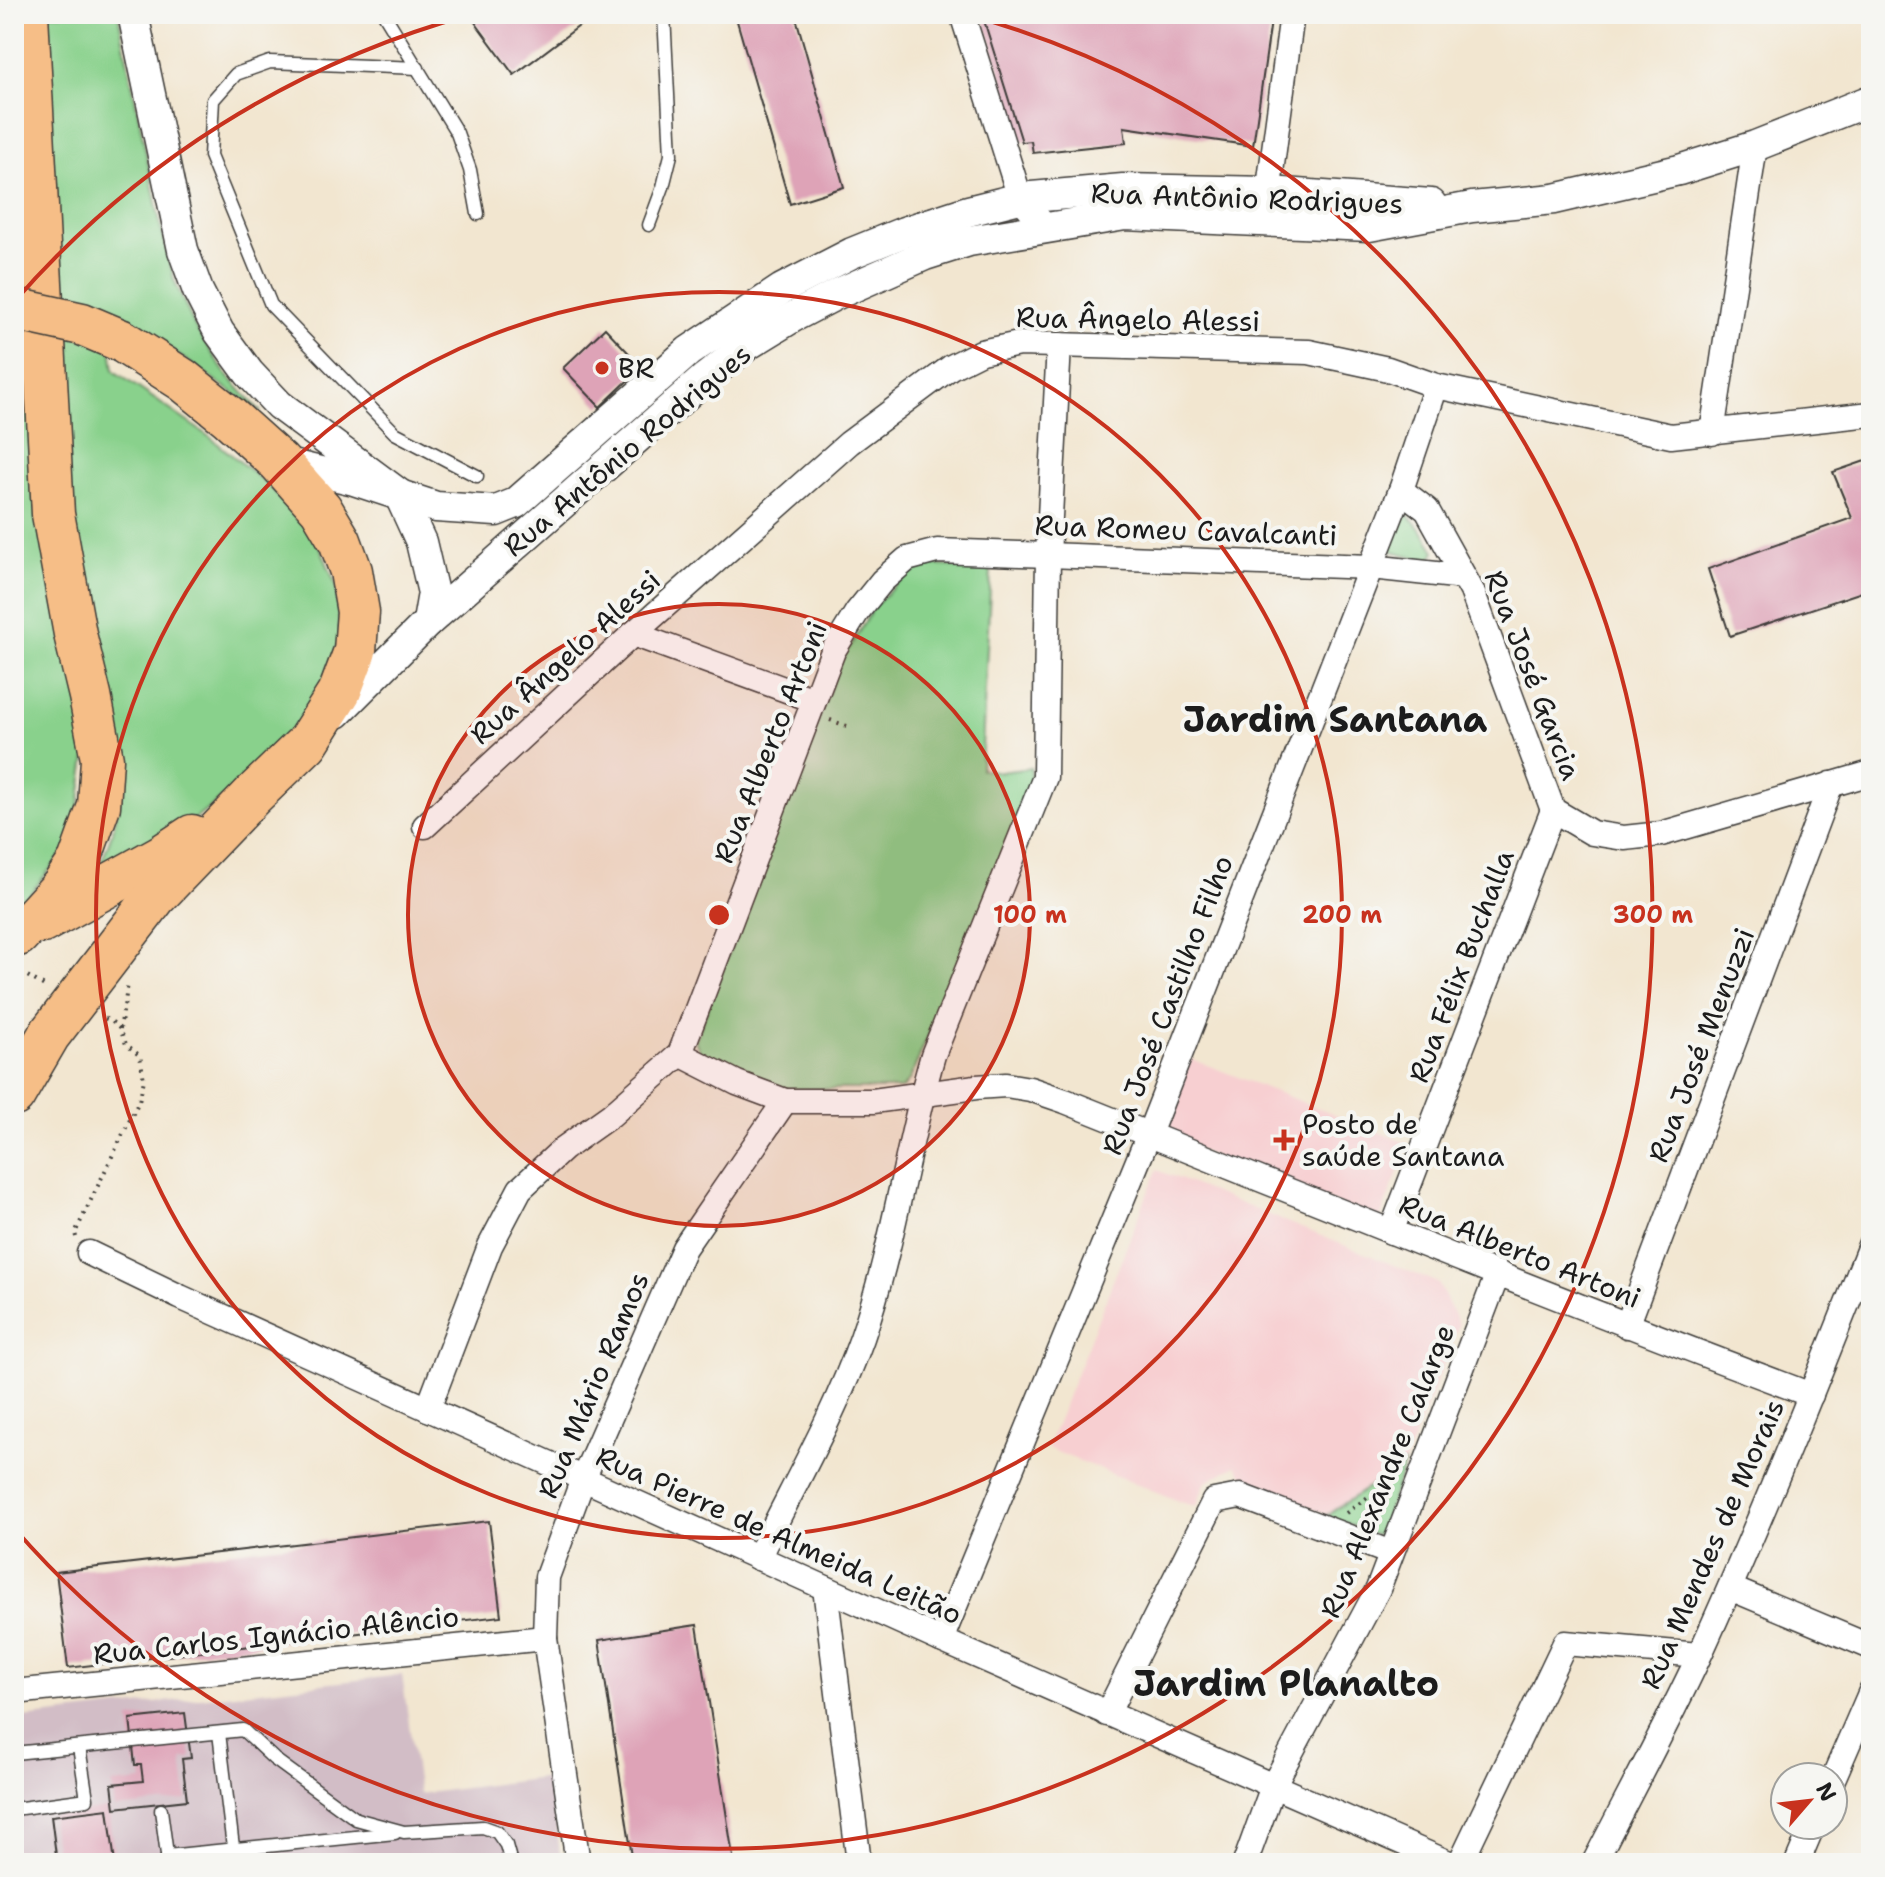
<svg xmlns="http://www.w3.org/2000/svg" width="1885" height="1877" font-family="'Shantell Sans',sans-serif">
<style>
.built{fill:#f7cfd1}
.industrial{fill:#d2bdc6}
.green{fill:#89d18c;stroke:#527654;stroke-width:2}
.building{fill:#dea3b7}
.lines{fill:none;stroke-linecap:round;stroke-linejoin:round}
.service-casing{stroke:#3c3a37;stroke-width:15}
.minor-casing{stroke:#3c3a37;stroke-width:27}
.tertiary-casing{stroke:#3c3a37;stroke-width:33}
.motorway-casing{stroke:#3c3a37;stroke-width:45}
.path{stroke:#3c3a37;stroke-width:4;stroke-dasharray:2 6;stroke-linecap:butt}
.service{stroke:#fff;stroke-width:12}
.minor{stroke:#fff;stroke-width:24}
.tertiary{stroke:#fff;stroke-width:30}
.motorway{stroke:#f6be87;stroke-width:42}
.motorway-bridge-casing{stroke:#3c3a37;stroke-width:45;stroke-linecap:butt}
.motorway-bridge{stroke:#f6be87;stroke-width:42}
.ring{fill:none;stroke:#c8321e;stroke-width:4}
.poi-dot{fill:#c8321e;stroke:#f6f6f2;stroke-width:3}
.labels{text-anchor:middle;stroke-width:8;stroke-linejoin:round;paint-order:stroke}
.street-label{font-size:28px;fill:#1c1c1c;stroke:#f6f6f2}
.poi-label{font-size:28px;fill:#1c1c1c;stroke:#f6f6f2;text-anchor:start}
.district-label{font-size:36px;font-weight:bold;fill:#1c1c1c;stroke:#f6f6f2}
.centre{fill:#c8321e;stroke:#f6f6f2;stroke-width:4}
.ring-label{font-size:24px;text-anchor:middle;font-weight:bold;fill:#c8321e;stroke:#f6f6f2;stroke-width:8;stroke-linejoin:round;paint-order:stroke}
</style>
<rect width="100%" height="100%" fill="#f6f6f2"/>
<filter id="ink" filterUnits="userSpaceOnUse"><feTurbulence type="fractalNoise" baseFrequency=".0125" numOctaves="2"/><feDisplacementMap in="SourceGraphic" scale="16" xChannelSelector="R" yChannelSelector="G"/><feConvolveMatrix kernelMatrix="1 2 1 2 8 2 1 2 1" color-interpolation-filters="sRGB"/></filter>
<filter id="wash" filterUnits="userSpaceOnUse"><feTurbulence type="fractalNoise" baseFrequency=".006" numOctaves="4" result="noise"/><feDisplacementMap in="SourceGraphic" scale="32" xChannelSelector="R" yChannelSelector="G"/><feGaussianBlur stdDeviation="1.8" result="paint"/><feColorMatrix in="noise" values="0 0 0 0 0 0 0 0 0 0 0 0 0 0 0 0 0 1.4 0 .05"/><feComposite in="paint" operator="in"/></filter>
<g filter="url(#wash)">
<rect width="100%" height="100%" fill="#f2e6d0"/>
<!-- built -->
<g class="built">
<polygon points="1189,1058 1409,1144 1379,1221 1160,1135"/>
<polygon points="1157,1170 1438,1283 1459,1325 1404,1464 1327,1515 1248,1484 1236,1465 1205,1483 1197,1505 1189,1505 1047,1448"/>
</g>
<!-- industrial -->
<polygon class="industrial" points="402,1675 419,1794 551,1777 561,1863 14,1863 14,1719"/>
<!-- green -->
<g class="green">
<path d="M42,14H118L161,228L174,280L196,329L225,373L261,412L106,305L114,371L211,438L256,475L301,516L316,537L336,585L340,637L315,710L248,778L173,836L90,883C112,844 120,813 122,769L82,590L65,468Z"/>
<polygon points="18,224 87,751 74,840 25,900 14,907 14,265"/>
<polygon points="1405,511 1425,535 1435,551 1431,558 1423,559 1384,549"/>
<polygon points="931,565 991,569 981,769 1001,772 1031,768 1030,791 1027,801 910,1079 902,1089 784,1089 737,1076 701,1054 695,1041 840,663 875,605 906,575 922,567"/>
<polygon points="1404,1464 1380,1534 1374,1535 1327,1515"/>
</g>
<g id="blocks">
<!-- building -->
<g class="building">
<polygon points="469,14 595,14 514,75"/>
<polygon points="735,14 795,14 844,187 790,204"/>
<polygon points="982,14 1272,14 1253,146 1124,127 1126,143 1033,153 1031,141 1022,142"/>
<polygon points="605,328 642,367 600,407 563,368"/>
<polygon points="1871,459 1871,589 1730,636 1708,569 1852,518 1833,472"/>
<polygon points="489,1521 501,1616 68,1668 56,1572"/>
<polygon points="697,1625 734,1863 633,1863 599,1640"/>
<polygon points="185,1713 191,1758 182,1759 187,1800 115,1808 112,1784 143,1781 141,1765 135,1765 130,1719"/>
<polygon points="108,1809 115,1863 57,1863 51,1816"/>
<polygon points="497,1857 498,1863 458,1863 458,1861"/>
<polygon points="796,1857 797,1863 767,1863 767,1861"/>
</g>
</g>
</g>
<g filter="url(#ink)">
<use href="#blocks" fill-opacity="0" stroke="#3c3a37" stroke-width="2"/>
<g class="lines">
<!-- service casing -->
<g class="service-casing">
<g id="service">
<polyline points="384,14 457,133 470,170 478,214"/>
<polyline points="418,68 270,62 236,74 213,100 210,156 271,305 395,433 477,476"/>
<polyline points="649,225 663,187 671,155 664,14"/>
<polyline points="219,1733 235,1863"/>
<polyline points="14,1753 243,1730 274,1759 356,1819 404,1832 483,1827 497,1832 506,1845 511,1863"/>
<polyline points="14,1809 87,1799 79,1747"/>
<polyline points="161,1810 168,1862"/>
<polyline points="167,1856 395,1833"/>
</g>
</g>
<!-- minor casing -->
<g class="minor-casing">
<g id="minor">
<polyline points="962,14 1020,198 1046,227"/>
<polyline points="1266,210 1292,14"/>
<polyline points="1712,433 1755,146"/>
<polyline points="1401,490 1427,510 1472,591 1553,810 1592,833 1624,838 1661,834 1871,773"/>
<polyline points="633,634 814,700"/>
<polyline points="425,826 633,634 849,443 951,367 981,352 1019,344 1309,352 1388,369 1436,386 1671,436 1871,414"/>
<path d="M680,1054L737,1083L785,1101H873L976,1087L1006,1085L1030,1089L1065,1101C1313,1200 1560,1301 1811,1395"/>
<polyline points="1391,1232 1553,810"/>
<polyline points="89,1253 180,1297 941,1640 1449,1863"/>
<polyline points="1627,1326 1831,784"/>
<polyline points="428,1409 490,1246 520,1189 563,1149 611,1115 680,1054 833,651 857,612 882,581 907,559 937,551 1371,567 1464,577"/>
<path d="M758,1558C794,1485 835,1414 862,1338C894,1246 906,1148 933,1055L1045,777L1048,555L1059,345"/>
<polyline points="825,1588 859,1863"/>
<polyline points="1730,1588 1871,1647"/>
<polyline points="941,1640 1149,1134 1401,490 1436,386"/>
<polyline points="14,1692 545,1638"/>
<polyline points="1107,1714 1214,1501 1240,1496 1391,1553"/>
<polyline points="1833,1779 1871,1691"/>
<polyline points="578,1863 545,1638 547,1577 583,1479 684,1248 785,1101"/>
<polyline points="1245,1863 1273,1786 1378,1589 1498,1273"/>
<polyline points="1460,1863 1565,1643 1699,1655"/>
<path d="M1594,1863C1630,1793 1668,1723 1701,1652C1762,1518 1817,1381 1871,1243"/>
<polyline points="1797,1863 1813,1825"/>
</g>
</g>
<!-- tertiary casing -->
<g class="tertiary-casing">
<g id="tertiary">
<polyline points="133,14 183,250 198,291 219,332 249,373 279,405 399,494 421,542 433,593 428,622"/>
<polyline points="279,462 354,480 436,507 496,511 516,503 689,351 782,289 852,253 904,232 968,211 1020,198 1123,189 1270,192 1431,204"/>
<polyline points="337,713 428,622 705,378 749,344 793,317 837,294 925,255 969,241 1125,215 1369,226 1472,207 1554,199 1679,170 1755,146 1871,100"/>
</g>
</g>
<!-- motorway casing -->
<g class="motorway-casing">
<g id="motorway">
<polyline points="42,922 160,857 192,836"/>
<polyline points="18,935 62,887 79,862 99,806 102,759 90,696 75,634 53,514 27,14"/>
<polyline points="14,1095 49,1035 155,897 253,795 307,743 340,691 355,651 358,612 351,571 340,541 321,509 279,462 229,417 183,380 122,341"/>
</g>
</g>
<!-- path -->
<g class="path">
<polyline points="830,720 847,726"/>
<polyline points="14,968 46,987"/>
<polyline points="120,1029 128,984"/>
<polyline points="76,1237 75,1233 139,1101 144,1080 140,1056 126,1044 120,1029 114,1023 100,1016"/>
<polyline points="1346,1513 1397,1476"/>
</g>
<!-- service -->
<use href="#service" class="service"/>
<!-- minor -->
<use href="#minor" class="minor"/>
<!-- tertiary -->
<use href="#tertiary" class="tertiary"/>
<!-- motorway -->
<use href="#motorway" class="motorway"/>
<!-- motorway-bridge casing -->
<g class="motorway-bridge-casing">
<polyline id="motorway-bridge" points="14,309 82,324 122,341"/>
</g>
<!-- motorway-bridge -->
<use href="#motorway-bridge" class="motorway-bridge"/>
</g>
</g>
<!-- distance rings -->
<circle cx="719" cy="915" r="311" fill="#c8321e" fill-opacity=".12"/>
<g class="ring">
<circle cx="719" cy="915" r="311"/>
<circle cx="719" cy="915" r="623"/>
<path d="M14 302A934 934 0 0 1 469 15M969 15A934 934 0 1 1 14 1528"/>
</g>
<!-- markers -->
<g class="poi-dot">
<circle cx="602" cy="368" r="8"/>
<path d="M1280 1128h8v8h8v8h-8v8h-8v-8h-8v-8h8z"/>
</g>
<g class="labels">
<!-- street labels -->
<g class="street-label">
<text transform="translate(1247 198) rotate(2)" y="10">Rua Antônio Rodrigues</text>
<text transform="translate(1138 319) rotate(1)" y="10">Rua Ângelo Alessi</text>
<text transform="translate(627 450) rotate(-40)" y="10">Rua Antônio Rodrigues</text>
<text transform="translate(1186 530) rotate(2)" y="10">Rua Romeu Cavalcanti</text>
<text transform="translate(565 657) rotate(-42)" y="10">Rua Ângelo Alessi</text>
<text transform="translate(1533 675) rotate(69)" y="10">Rua José Garcia</text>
<text transform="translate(770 742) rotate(-68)" y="10">Rua Alberto Artoni</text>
<text transform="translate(1461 966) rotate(-69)" y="10">Rua Félix Buchalla</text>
<text transform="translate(1167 1005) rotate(-69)" y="10">Rua José Castilho Filho</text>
<text transform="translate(1701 1045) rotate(-69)" y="10">Rua José Menuzzi</text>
<text transform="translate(1520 1251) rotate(22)" y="10">Rua Alberto Artoni</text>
<text transform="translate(593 1385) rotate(-67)" y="10">Rua Mário Ramos</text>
<text transform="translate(1387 1471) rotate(-68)" y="10">Rua Alexandre Calarge</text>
<text transform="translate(779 1535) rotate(24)" y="10">Rua Pierre de Almeida Leitão</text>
<text transform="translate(1712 1544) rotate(-66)" y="10">Rua Mendes de Morais</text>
<text transform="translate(276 1635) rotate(-6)" y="10">Rua Carlos Ignácio Alêncio</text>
</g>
<!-- poi labels -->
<g class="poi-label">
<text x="618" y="378">BR</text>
<text x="1302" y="1134">Posto de<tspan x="1302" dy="32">saúde Santana</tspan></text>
</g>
<!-- district labels -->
<g class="district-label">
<text x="1335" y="732">Jardim Santana</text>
<text x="1286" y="1696">Jardim Planalto</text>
</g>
</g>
<circle cx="719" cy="915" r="12" class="centre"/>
<g class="ring-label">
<text x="1030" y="923">100 m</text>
<text x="1342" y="923">200 m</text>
<text x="1653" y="923">300 m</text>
</g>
<!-- margin -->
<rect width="1885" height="1877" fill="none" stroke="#f6f6f2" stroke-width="48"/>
<!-- north arrow -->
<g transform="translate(1809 1801) rotate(62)"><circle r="38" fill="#f6f6f2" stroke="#9f9f9c" stroke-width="2"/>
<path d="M0-6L14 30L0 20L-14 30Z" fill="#c8321e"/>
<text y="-12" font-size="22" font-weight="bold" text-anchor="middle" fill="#1c1c1c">N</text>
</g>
</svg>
